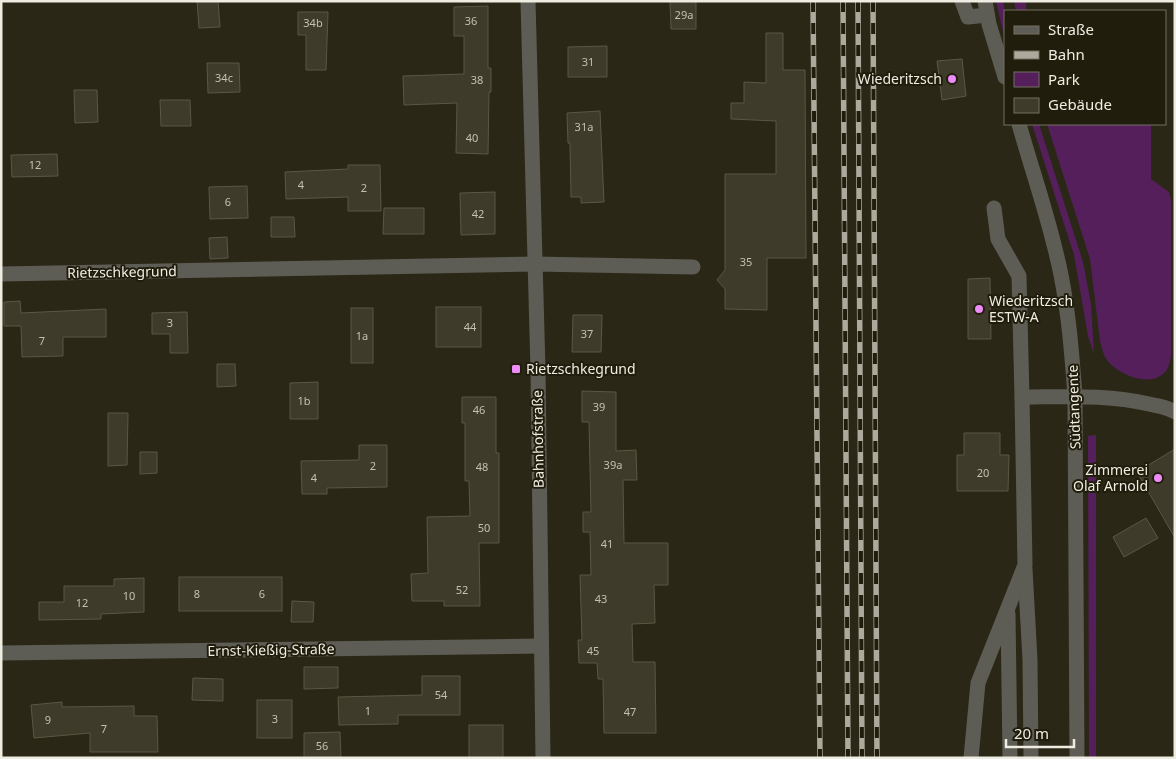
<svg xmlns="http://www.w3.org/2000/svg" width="1176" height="759" font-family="'Noto Sans',sans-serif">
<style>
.green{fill:#551f5c}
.building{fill:#3e3b2a;stroke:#5b5745}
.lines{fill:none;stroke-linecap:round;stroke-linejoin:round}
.minor{stroke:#5e5d55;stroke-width:15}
.rail-casing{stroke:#acaa9d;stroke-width:5.5}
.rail{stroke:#211d0d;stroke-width:4;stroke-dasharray:11;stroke-linecap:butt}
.poi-dot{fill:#ed8cf9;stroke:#211d0d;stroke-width:2}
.labels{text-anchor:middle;stroke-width:4;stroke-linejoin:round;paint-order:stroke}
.number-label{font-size:11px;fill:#c3c0b4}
.poi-label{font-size:14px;fill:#efede2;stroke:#211d0d;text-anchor:end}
.street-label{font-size:14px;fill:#efede2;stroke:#211d0d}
</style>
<rect width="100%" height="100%" fill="#2a2716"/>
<!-- green -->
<g class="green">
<polygon points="996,1 1003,1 1005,12 1005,40"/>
<polygon points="1014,1 1026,1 1026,11 1050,11 1016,11"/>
<polygon points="1032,124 1039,124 1083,262 1091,304 1094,354 1088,336 1074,255"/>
<path d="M1047,124H1151V179L1169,192L1171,201V356C1170,361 1169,367 1166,371C1152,389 1118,375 1107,360C1103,354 1102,348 1100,341L1090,259Z"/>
<polygon points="1096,435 1096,758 1089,758 1088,436"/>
</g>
<!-- building -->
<g class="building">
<polygon points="197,1 218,1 220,27 199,28"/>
<polygon points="670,1 696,1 696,29 671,29"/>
<polygon points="488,6 488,68 491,68 491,92 489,92 488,154 456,153 457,103 404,105 403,76 464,74 464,36 454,36 454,7"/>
<polygon points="298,12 328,12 326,70 306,70 306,35 298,35"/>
<polygon points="766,33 783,33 783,70 805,70 806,258 767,258 767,310 725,309 725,289 717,280 725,270 725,174 776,174 776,121 731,119 731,103 744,103 744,82 766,83"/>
<polygon points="607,46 607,77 568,77 568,47"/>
<polygon points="962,59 966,96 942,100 937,61"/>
<polygon points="207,63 239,63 240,92 208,93"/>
<polygon points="74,90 97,90 98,122 75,123"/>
<polygon points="160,100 190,100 191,126 161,126"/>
<polygon points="600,111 604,202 581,203 581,197 571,197 570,143 568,143 567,113"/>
<polygon points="57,154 58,176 12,177 11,155"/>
<polygon points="348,165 380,165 381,211 348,211 348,197 286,199 285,172 348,169"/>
<polygon points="247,186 248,218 210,219 209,187"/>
<polygon points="495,192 495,234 461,235 460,193"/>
<polygon points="384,208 424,208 424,234 383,234"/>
<polygon points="271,217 294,217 295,237 271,237"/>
<polygon points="227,237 228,258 210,259 209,238"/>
<polygon points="990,278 991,339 968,339 968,279"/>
<polygon points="20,301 21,313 106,309 106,337 63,337 63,356 22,357 21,326 4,326 4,302"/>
<rect x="436" y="307" width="45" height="40"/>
<rect x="351" y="308" width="22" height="55"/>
<polygon points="187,312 188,353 170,353 170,334 152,334 152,313"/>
<polygon points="573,315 602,315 601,352 572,352"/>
<polygon points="217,364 235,364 236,386 217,387"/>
<polygon points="318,382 318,419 290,419 290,383"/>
<polygon points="582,391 616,392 616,451 636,450 637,480 623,480 624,543 668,543 668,585 654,585 655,623 632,624 633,662 655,662 656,733 604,733 603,679 598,679 597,663 579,663 578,640 582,640 580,575 591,575 590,532 583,532 583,512 591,512 589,422 582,422"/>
<polygon points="462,397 496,397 496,453 499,453 499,543 479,543 480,606 444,606 444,601 412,601 411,574 428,573 427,517 470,516 469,481 465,481 465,423 462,423"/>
<polygon points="108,413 128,413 127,465 108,466"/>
<polygon points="964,433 1000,433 1000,455 1009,455 1008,491 957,491 957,455 964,455"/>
<polygon points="359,445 387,445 387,487 327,488 327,494 302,494 301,461 359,460"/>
<polygon points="1175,449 1175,538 1137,472"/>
<polygon points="140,452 157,452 157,473 140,474"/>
<polygon points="1146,518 1158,538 1124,557 1113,537"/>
<rect x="179" y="577" width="103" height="34"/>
<polygon points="144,578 144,612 101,614 101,619 39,620 39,602 64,602 64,586 114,586 114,579"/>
<polygon points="292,601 314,602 313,622 291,622"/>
<polygon points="304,667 338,667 338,688 304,689"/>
<polygon points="422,676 460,676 460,715 398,715 398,724 339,725 338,697 422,695"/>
<polygon points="193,678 223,679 223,701 192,700"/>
<rect x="257" y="700" width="35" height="38"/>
<polygon points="62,702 62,707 134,706 134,716 157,716 158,752 90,752 90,733 34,738 31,705"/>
<rect x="469" y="725" width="34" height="33"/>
<polygon points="340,732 341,758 304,758 304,733"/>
</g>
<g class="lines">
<!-- minor -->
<g class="minor">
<polyline points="528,1 538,370 543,758"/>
<polyline points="962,1 968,17 987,15"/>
<polyline points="985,1 989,24 1005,77"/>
<path d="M1019,124C1033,174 1051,224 1061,275C1069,315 1072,356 1075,396L1077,758"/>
<polyline points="994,208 998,239 1019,276 1022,397"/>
<polyline points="1,274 535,264 693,267"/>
<polyline points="1025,569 1030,660 1031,758"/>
<polyline points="1008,614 1010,758"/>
<polyline points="1,653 541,646"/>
<path d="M971,758L978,683L1025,565L1022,397C1065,397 1107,394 1149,404C1158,406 1167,407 1175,412"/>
</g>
<!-- rail casing -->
<g class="rail-casing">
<g id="rail">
<polyline points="813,1 820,758"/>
<polyline points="843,1 848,758"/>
<polyline points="858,1 862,758"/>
<polyline points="873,1 877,758"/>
</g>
</g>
<!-- rail -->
<use href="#rail" class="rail"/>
</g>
<!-- markers -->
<g class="poi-dot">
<circle cx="952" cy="79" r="5"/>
<circle cx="979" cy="309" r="5"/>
<rect x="511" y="364" width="10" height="10" rx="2.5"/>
<circle cx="1158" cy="478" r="5"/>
</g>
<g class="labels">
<!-- number labels -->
<g class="number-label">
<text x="684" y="19">29a</text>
<text x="471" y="25">36</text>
<text x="313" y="27">34b</text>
<text x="588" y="66">31</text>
<text x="224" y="82">34c</text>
<text x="477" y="84">38</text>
<text x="584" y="131">31a</text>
<text x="472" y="142">40</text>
<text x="35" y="169">12</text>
<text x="301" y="189">4</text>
<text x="364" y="192">2</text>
<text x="228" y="206">6</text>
<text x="478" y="218">42</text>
<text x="746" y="266">35</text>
<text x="170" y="327">3</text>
<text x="470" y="331">44</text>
<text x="587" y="338">37</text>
<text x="362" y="340">1a</text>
<text x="42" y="345">7</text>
<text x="304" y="405">1b</text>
<text x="599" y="411">39</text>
<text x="479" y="414">46</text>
<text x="613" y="469">39a</text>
<text x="373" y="470">2</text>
<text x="482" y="471">48</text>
<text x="983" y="477">20</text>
<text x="314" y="482">4</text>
<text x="484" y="532">50</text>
<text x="607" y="548">41</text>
<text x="462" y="594">52</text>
<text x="197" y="598">8</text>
<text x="262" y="598">6</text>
<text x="129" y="600">10</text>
<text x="601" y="603">43</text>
<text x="82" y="607">12</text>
<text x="593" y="655">45</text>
<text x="441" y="699">54</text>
<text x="368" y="715">1</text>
<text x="630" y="716">47</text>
<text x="275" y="723">3</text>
<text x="48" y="724">9</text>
<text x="104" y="733">7</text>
<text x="322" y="750">56</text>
</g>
<!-- poi labels -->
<g class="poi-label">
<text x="942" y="84">Wiederitzsch</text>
<text x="989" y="306" text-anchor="start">Wiederitzsch<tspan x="989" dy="16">ESTW-A</tspan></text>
<text x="526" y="374" text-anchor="start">Rietzschkegrund</text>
<text x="1148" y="475">Zimmerei<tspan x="1148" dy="16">Olaf Arnold</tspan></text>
</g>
<!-- street labels -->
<g class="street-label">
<text transform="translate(122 272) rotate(-1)" y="5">Rietzschkegrund</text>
<text transform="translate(1074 407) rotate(-92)" y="5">Südtangente</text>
<text transform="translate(538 439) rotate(-91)" y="5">Bahnhofstraße</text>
<text transform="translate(271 650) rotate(-1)" y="5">Ernst-Kießig-Straße</text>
</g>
</g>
<!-- border -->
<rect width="1176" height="759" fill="none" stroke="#efede2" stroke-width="5"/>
<!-- legend -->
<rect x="1004" y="10" width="162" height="115" fill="#211d0d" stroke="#737062"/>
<rect x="1014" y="26" width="25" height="8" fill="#5e5d55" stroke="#737062"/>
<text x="1048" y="35" font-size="15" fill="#efede2">Straße</text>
<rect x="1014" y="51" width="25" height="8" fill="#acaa9d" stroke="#737062"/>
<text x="1048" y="60" font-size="15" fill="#efede2">Bahn</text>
<rect x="1014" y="72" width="25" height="15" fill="#551f5c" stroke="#737062"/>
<text x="1048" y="85" font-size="15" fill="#efede2">Park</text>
<rect x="1014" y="98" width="25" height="15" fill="#3e3b2a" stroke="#737062"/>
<text x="1048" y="110" font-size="15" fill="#efede2">Gebäude</text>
<!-- scale -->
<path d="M1006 739v8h68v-8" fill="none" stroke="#efede2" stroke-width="2.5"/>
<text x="1014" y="739" font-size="15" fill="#efede2" stroke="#211d0d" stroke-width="4" paint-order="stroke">20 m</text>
</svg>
